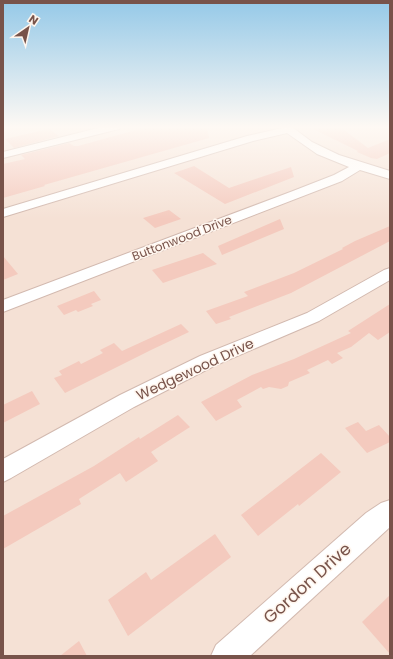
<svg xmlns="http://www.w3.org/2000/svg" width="393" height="659" font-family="Poppins,sans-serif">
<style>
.residential{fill:#f5e1d5}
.building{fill:#f4cabe}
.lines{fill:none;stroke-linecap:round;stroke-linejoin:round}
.minor-casing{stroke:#d2b9af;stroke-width:2}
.minor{fill:#fff;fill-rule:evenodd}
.labels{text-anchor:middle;stroke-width:3;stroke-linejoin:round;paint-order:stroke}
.far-street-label{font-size:12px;fill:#78534a;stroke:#fff6ee}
.street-label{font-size:14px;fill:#78534a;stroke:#fff6ee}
.near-street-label{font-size:17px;fill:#78534a;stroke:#fff6ee}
</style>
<rect width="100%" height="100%" fill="#fdf1e7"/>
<!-- residential -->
<rect class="residential" x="3" y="127" width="387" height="529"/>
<!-- building -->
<g class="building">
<polygon points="147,127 207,127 209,138 44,185 45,186 3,198 3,164 25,159 21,155 69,143 74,146 78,146"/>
<polygon points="309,127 340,127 368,148 390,139 390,153 377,159 371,158 357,152 358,151"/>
<polygon points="49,129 59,136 14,148 5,139"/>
<polygon points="194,166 229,188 291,167 294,177 225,204 174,173"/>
<polygon points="169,210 181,219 155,228 143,218"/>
<polygon points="280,219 284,229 222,255 218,246"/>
<polygon points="390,226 390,241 291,293 229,317 231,319 216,324 206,311 248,296 244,292 294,273 343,249 342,248 355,241"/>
<polygon points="203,253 217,264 163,283 152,270"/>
<polygon points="3,256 18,274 3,280"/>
<polygon points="94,291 101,300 91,304 93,306 78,312 76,310 64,315 57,306"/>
<polygon points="390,304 390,332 378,340 369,333 351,347 337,353 343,358 332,364 328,360 307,370 310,373 289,382 288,386 281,389 269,387 263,389 261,387 237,400 242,407 216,421 201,402 252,375 294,359 351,333 348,331"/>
<polygon points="181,324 189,332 151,350 65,393 54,378 62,375 59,371 79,361 81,364 103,353 100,350 114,343 122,351"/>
<polygon points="32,391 40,404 3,423 3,405"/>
<polygon points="178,415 190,427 151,452 158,461 126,482 120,473 79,499 81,504 3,549 3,516 94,466 139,437 140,439"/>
<polygon points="358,422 366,431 379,425 390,437 390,442 367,453 345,428"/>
<polygon points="321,453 341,472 299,506 298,504 258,536 241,515"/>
<polygon points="215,534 231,557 128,636 108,600 146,572 151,580"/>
<polygon points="390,595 390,654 362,622"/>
<polygon points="79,641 87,656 60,656"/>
</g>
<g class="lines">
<!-- minor casing -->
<g class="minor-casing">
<g id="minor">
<polygon points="102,127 120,127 119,129 3,158 3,152"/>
<polygon points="281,127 292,127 312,142 339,155 390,171 390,179 360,170 342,181 3,312 3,300 293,191 334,175 349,167 317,154 287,133 253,141 3,217 3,209 247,136 282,128"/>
<polygon points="390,268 390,280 319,321 214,366 134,407 11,478 3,482 3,459 120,395 200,356 307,313 384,270"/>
<polygon points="390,500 390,527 250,656 211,656 216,645 366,513 381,503"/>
</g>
</g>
<!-- minor -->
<use href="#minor" class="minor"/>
</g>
<!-- sky -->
<linearGradient id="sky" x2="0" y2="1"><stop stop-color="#95c9e8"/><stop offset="0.58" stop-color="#fef9f4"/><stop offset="1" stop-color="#fef9f4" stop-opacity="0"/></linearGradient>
<rect width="393" height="219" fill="url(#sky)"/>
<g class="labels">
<!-- far-street labels -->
<g class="far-street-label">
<text transform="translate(182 238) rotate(-21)" y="4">Buttonwood Drive</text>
</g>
<!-- street labels -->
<g class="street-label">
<text transform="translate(195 369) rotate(-25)" y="5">Wedgewood Drive</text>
</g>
<!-- near-street labels -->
<g class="near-street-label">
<text transform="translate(307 583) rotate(-42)" y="6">Gordon Drive</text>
</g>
</g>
<!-- border -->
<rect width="393" height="659" fill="none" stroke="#78534a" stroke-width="8"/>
<!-- north arrow -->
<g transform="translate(28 28) rotate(34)" stroke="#fff6ee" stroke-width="3" paint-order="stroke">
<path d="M0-3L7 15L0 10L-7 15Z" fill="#78534a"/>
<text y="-6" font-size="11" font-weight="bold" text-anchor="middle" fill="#78534a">N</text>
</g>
</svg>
